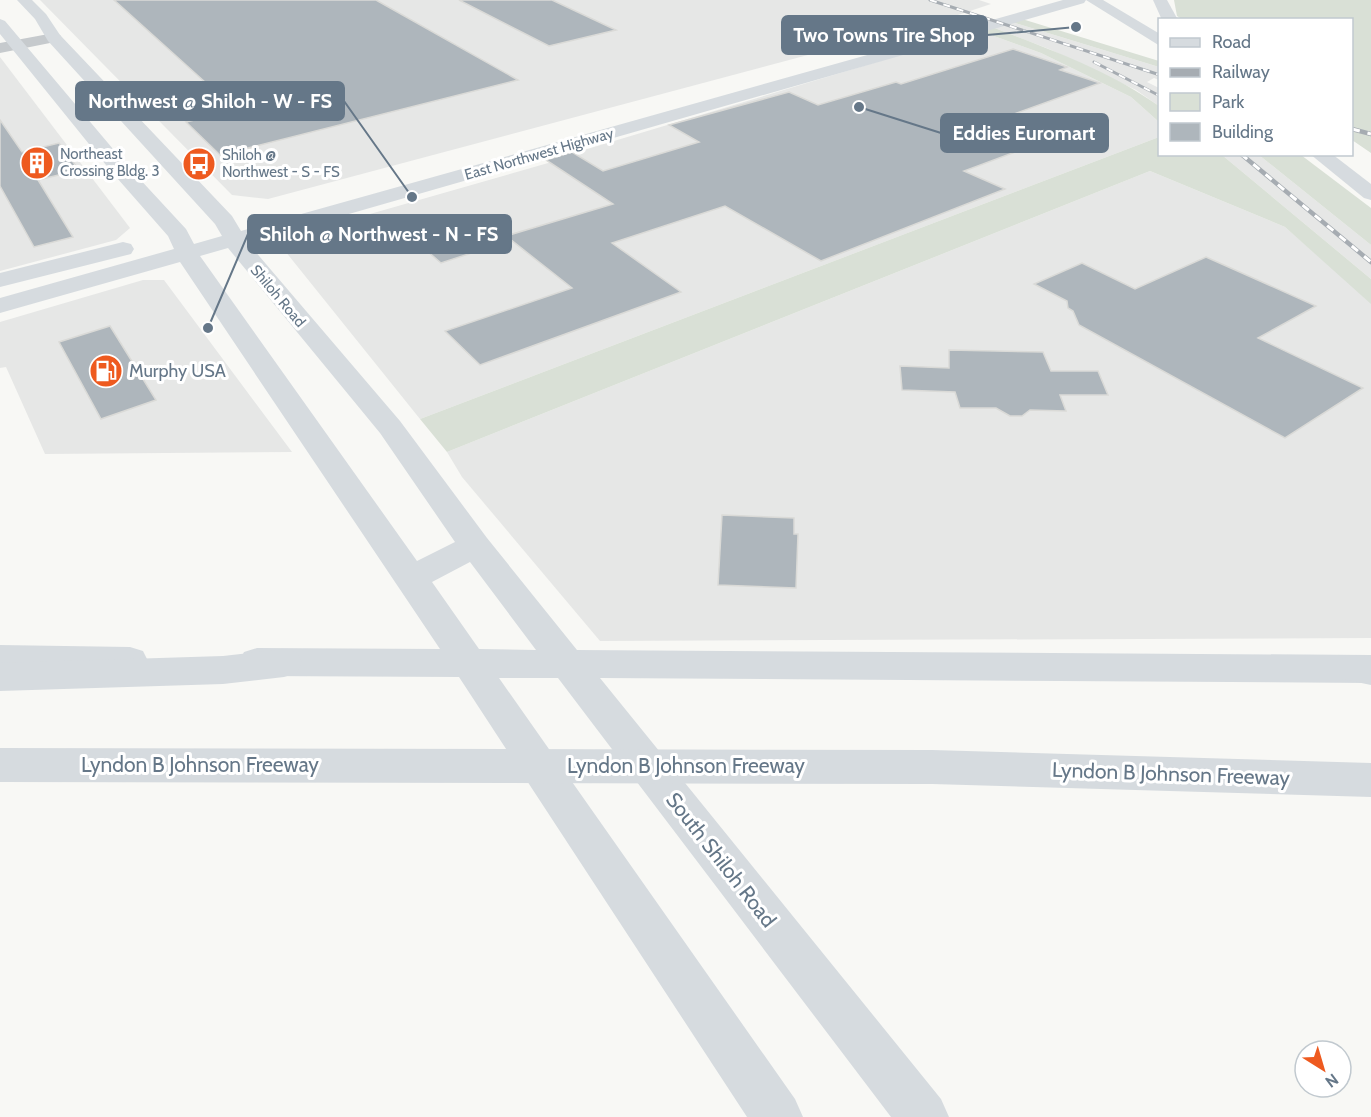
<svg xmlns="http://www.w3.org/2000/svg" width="1371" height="1117" font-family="Cabin,sans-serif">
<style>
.built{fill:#e6e7e6}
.green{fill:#d9e0d6}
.building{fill:#aeb6bc;stroke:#dadad7;stroke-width:1.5}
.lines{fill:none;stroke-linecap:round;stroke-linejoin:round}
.minor{fill:#c6cacd;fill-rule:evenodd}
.major{fill:#d6dbdf;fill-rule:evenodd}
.highway{fill:#d6dbdf;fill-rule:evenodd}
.rail-far1-casing{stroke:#a6acb2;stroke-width:3}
.rail-casing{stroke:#a6acb2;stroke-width:4.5}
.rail-far1{stroke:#fff;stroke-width:2;stroke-dasharray:7;stroke-linecap:butt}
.rail{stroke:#fff;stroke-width:3;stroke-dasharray:8;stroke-linecap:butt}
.labels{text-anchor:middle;stroke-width:6;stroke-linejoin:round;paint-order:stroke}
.far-poi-label{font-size:15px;fill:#657788;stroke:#fff;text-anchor:start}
.far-street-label{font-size:15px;fill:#657788;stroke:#fff}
.poi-label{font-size:18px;fill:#657788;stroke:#fff;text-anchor:start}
.near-street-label{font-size:21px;fill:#657788;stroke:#fff}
.leader{fill:none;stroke:#657788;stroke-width:2}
.callout-dot{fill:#657788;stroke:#fff;stroke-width:2}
.callout{fill:#657788;stroke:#657788;stroke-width:2}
.callout-label{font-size:20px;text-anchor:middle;font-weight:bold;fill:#fff}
</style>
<rect width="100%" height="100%" fill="#f8f8f5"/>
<!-- built -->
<g class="built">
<polygon points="40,0 979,0 991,4 958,15 268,199 232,195"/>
<polygon points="1012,22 1159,67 1159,80 1154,78 1147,82 1159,88 1159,106 1136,90 1049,49 992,27"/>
<polygon points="980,31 1041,53 1131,97 1159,122 1159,137 420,419 281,246 286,238 576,155 574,153"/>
<polygon points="0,57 130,228 116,240 0,271"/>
<polygon points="1222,155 1259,155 1371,245 1371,279"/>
<polygon points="1150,171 1285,227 1371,302 1371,638 600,641 462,477 447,452"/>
<polygon points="143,280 164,280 292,452 45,454 6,367 0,368 0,322"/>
</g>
<!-- green -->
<g class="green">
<polygon points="1174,0 1371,0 1371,153 1352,140 1352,20 1182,19 1177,16"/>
<polygon points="1022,19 1159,61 1159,67 1012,22"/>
<path d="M992,27C1049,49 1110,71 1159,106V122L1131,97L1041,53L980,31Z"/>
<polygon points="1159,137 1160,154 1222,155 1371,279 1371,304 1285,227 1150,171 447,452 420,419"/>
<polygon points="1259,155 1301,155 1371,208 1371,245"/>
</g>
<!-- building -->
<g class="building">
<polygon points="114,0 376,0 518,80 220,155 186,122 236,110"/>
<polygon points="459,0 552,0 616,30 549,46"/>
<polygon points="1013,49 1067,67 1060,70 1100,83 1014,114 1035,123 989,139 1018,151 964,171 1005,189 821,261 725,206 612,243 681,292 480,365 445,331 572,288 506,236 613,204 546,160 572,152 603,171 699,142 669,125 789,92 818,105 896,82 901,84"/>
<polygon points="0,120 22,152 59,143 79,170 38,180 73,237 34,247 0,186"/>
<polygon points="440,218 456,231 470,227 493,246 441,263 419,244 423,242 407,228"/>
<polygon points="1206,257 1316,306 1258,338 1363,388 1285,438 1079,325 1073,311 1068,308 1067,301 1034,284 1082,263 1135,289"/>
<polygon points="110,326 156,400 101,419 59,342"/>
<polygon points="949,350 1043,352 1051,371 1098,371 1108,395 1060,395 1066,411 1030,410 1022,416 1010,416 996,408 960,408 955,392 902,390 900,366 949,368"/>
<polygon points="722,515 794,518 794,534 798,534 796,588 718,585"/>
</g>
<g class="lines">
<!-- minor -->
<polygon class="minor" points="54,33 60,35 62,38 60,41 0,53 0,43"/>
<!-- major -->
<g class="major">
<path d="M17,0H32L46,14L60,35L232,216L241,231L1063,0H1103L1160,34V46L1086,0L1084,3L248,243L400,421L487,538L577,650L1371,655V683L600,678L941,1099L949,1117H891L558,678H499L795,1099L803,1117H747L459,677L257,676L244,672L239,662L244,652L257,648L440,649L180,262L0,313V298L174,249L168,236L110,170L0,34V19L5,21L124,162L186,229L194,244L222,236L215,224L48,41L35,19ZM228,248L380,433L455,542L417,561L200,256ZM470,562L536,650L479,649L432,582Z"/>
<polygon points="1153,0 1167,0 1178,20 1162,20"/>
<polygon points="1310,154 1332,154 1371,184 1371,200 1364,198"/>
<polygon points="123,242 131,244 134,249 131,254 0,287 0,273"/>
<polygon points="0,645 130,647 143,651 148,661 143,671 130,675 0,673"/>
</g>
<!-- highway -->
<g class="highway">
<polygon points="284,649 297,653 302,663 297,673 284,677 223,684 0,691 0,663 223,656"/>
<polygon points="1355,655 1371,657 1371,685 1342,679 1337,669 1342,659"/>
<polygon points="0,748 932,750 1371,763 1371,797 932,784 0,782"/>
</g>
<!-- rail-far1 casing -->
<g class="rail-far1-casing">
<g id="rail-far1">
<polyline points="930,0 1160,75"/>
<polyline points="1094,62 1160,96"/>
</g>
</g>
<!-- rail casing -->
<g class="rail-casing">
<g id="rail">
<polyline points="1352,129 1371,134"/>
<polyline points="1241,154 1371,262"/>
</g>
</g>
<!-- rail-far1 -->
<use href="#rail-far1" class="rail-far1"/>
<!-- rail -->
<use href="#rail" class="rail"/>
</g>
<!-- icons -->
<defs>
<g id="building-disc" transform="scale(1.725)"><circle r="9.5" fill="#ee5a1f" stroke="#fff"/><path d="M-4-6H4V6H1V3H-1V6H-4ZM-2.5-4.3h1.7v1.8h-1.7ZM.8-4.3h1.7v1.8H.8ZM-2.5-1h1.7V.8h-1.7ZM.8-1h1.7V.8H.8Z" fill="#fff"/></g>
<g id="bus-disc" transform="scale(1.725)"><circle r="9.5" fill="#ee5a1f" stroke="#fff"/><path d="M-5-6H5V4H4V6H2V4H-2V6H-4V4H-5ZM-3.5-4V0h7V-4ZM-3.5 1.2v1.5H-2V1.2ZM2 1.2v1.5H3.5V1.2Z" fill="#fff"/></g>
<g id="fuel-disc" transform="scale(1.725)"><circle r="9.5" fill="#ee5a1f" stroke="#fff"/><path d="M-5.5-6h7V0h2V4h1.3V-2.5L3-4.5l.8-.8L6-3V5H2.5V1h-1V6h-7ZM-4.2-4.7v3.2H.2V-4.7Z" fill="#fff"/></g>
</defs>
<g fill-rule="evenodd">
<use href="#building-disc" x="37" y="163"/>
<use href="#bus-disc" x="199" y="164"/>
<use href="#fuel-disc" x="106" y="371"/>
</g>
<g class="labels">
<!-- far-poi labels -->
<g class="far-poi-label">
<text x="60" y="159">Northeast<tspan x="60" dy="17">Crossing Bldg. 3</tspan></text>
<text x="222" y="160">Shiloh @<tspan x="222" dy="17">Northwest - S - FS</tspan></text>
</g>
<!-- far-street labels -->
<g class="far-street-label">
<text transform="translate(539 154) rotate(-16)" y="5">East Northwest Highway</text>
<text transform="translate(278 296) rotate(50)" y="5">Shiloh Road</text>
</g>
<!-- poi labels -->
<g class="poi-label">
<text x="129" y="377">Murphy USA</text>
</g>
<!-- near-street labels -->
<g class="near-street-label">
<text x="200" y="772">Lyndon B Johnson Freeway</text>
<text x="686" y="773">Lyndon B Johnson Freeway</text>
<text transform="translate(1171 774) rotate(2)" y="7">Lyndon B Johnson Freeway</text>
<text transform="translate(721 860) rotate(52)" y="7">South Shiloh Road</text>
</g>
</g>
<!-- callouts -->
<path class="leader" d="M1076 27L987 35M412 197L344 101M859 107L941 133M208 328L248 234"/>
<g class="callout-dot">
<circle cx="1076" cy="27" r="6"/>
<circle cx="412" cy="197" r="6"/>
<circle cx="859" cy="107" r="6"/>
<circle cx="208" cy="328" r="6"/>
</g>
<g class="callout">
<rect x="782" y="16" width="205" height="38" rx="6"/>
<rect x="76" y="82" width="268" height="38" rx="6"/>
<rect x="941" y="114" width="167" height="38" rx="6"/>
<rect x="248" y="215" width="263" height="38" rx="6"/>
</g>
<g class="callout-label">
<text x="884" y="42">Two Towns Tire Shop</text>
<text x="210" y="108">Northwest @ Shiloh - W - FS</text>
<text x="1024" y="140">Eddies Euromart</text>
<text x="379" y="241">Shiloh @ Northwest - N - FS</text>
</g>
<!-- legend -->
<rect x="1158" y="18" width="195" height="138" fill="#ffffff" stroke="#c1c9cf" stroke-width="1.5"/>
<rect x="1170" y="38" width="30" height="9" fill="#d6dbdf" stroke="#c1c9cf" stroke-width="1.5"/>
<text x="1212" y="48" font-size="18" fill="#657788">Road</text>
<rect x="1170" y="68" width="30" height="9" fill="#a6acb2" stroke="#c1c9cf" stroke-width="1.5"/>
<text x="1212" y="78" font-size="18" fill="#657788">Railway</text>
<rect x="1170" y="93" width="30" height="18" fill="#d9e0d6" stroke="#c1c9cf" stroke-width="1.5"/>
<text x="1212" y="108" font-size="18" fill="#657788">Park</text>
<rect x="1170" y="123" width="30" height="18" fill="#aeb6bc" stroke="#c1c9cf" stroke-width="1.5"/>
<text x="1212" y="138" font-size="18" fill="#657788">Building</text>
<!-- north arrow -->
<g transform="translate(1323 1069) rotate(143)"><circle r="28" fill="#ffffff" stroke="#c1c9cf" stroke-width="1.5"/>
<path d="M0-4.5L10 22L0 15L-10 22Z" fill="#ee5a1f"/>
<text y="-9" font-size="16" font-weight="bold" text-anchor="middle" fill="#657788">N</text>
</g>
</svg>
